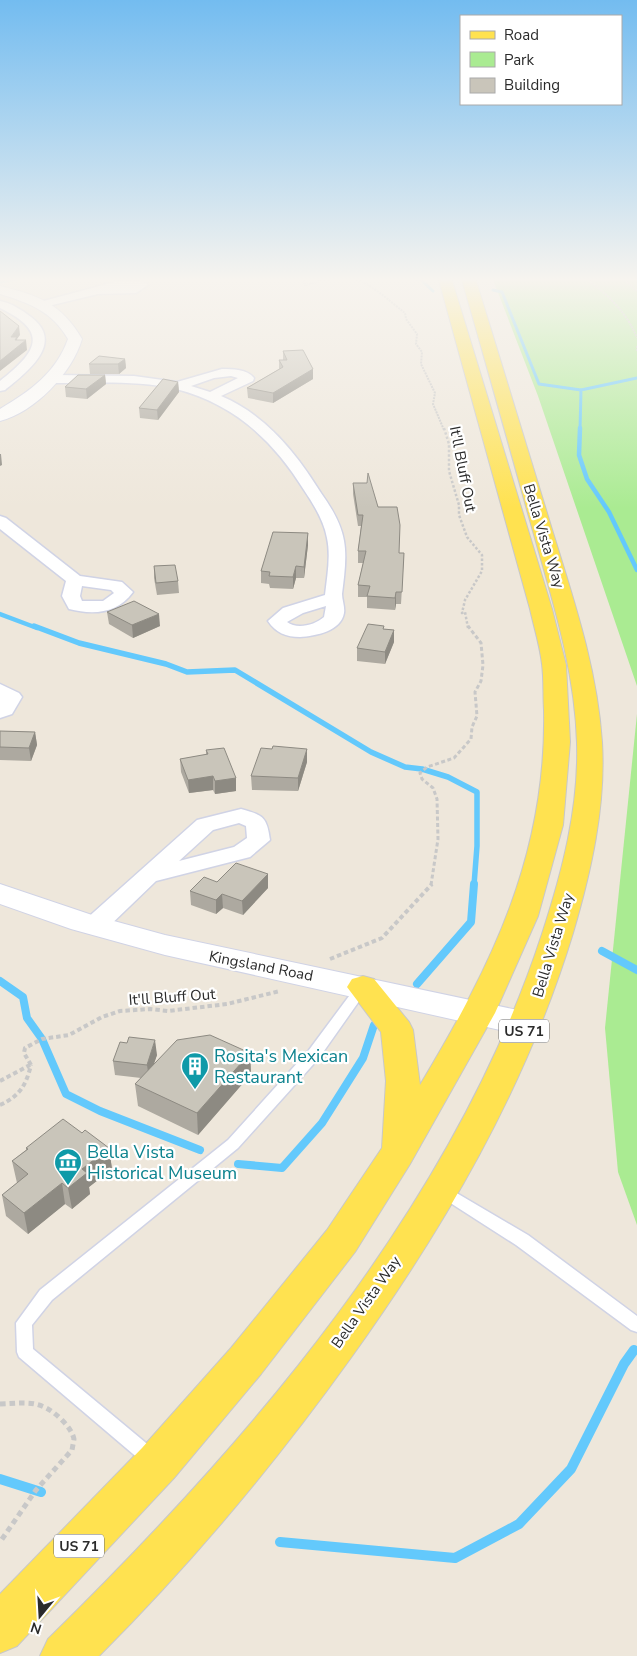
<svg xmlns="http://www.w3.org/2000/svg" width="637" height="1656" font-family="'Nunito Sans',sans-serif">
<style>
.green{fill:#aaeb92}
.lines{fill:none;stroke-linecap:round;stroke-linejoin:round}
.stream-far4{stroke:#63c9fc;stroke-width:3}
.stream-far3{stroke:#63c9fc;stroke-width:4.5}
.stream-far2{stroke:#63c9fc;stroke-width:5.5}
.stream-far1{stroke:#63c9fc;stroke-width:8}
.stream{stroke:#63c9fc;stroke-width:10}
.lane-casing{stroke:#d0d3e5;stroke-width:3}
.street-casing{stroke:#d0d3e5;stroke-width:3}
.secondary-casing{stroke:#d0d3e5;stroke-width:2}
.primary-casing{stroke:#c8c8c8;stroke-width:2}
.path-far4{stroke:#c8c8c8;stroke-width:2;stroke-dasharray:2 1;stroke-linecap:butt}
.path-far3{stroke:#c8c8c8;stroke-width:2.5;stroke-dasharray:2.5 2;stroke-linecap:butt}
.path-far2{stroke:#c8c8c8;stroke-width:3;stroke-dasharray:4 2.5;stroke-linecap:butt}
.path-far1{stroke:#c8c8c8;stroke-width:4;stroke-dasharray:4.5 3;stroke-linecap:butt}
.path{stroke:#c8c8c8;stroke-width:5;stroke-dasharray:5.5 4;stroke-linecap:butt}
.lane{fill:#fff;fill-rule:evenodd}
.street{fill:#fff;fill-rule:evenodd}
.secondary{fill:#fff;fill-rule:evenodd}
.primary{fill:#ffe250;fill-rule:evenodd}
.wall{fill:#ada9a0}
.shaded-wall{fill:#8d8a82}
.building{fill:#c9c5ba;stroke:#8d8a82}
.labels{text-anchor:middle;stroke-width:4.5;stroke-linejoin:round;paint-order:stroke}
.shield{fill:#fff;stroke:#6b6b6b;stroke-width:1}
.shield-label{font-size:14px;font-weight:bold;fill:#2b2b2b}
.street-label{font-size:15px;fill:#2b2b2b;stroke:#fff}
.near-culture-label{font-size:18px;fill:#0d838f;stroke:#fff;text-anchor:start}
</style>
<rect width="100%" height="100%" fill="#eee7db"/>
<!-- green -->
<g class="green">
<polygon points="492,277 637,277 637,686 538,396"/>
<polygon points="637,714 637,1225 618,1172 605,1028"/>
</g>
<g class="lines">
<!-- stream-far4 -->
<g class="stream-far4">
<polyline points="396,277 420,279 433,291"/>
<polyline points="0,282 25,277"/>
<polyline points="493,290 502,292 539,384 581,390"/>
<polyline points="580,430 581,390 637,378"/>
</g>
<!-- stream-far3 -->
<g class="stream-far3">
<polyline points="580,428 579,455 587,479 609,512 637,570"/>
<polyline points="0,614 37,628"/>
</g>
<!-- stream-far2 -->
<polyline class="stream-far2" points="34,626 79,643 166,664 187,672 235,670 371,752 405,767 422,769 448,777 477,792 477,846 474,885"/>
<!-- stream-far1 -->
<g class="stream-far1">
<polyline points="602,951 637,970"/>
<polyline points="0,981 23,997 27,1018 42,1039 66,1094 100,1111 200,1150"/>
<polyline points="417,984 471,922 474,884"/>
<polyline points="238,1164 282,1168 322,1123 363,1058 374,1025"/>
</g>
<!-- stream -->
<g class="stream">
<polyline points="0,1479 41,1492"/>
<polyline points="280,1542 455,1558 519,1524 571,1469 624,1364 634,1350"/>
</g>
<!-- lane casing -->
<g class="lane-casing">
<g id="lane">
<polygon points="363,983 368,984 369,987 319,1058 238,1148 52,1300 32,1325 33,1349 158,1453 161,1459 158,1465 152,1468 146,1465 19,1357 17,1352 16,1323 40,1290 228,1140 309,1050 358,984"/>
<polygon points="443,1185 528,1235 637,1316 637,1332 631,1330 516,1245 438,1195 435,1191 438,1187"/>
</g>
</g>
<!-- street casing -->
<g class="street-casing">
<g id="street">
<polygon points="118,281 143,282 148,285 136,293 98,294 44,307 38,304 40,302"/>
<path d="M0,301C11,303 22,310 31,317C66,343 26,373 5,390L0,391V381C37,352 50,332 0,308Z"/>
<path d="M222,369C233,369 247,369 254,378L253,381L221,396C266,415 296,453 321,493C331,507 341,523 344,541C347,558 344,577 342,594C342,600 345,607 344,613C341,631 316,636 300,637C286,637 276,633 268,621L283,608L325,595C327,577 331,556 327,538C324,521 314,505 304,490C273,440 234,404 176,389C137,380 94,383 54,383L48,379L54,375L134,376L177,382ZM231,376L238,378L210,392L191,386L214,378ZM326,606L324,617C315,625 297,630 287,622L303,613Z"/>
<path d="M0,516L6,518L80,576L122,582L133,592C117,614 93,615 69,609L62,596L66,581L0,529ZM82,586L111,590L114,593L103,601H82L80,596Z"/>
<polygon points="0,684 19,693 22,697 12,714 0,718"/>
<path d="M241,809C263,815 267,817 270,840L250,857L156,881L103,932L94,934L85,932L82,926L85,920L197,820ZM239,823L246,826L247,838L234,847L179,861L213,830Z"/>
</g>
</g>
<!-- secondary casing -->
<g class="secondary-casing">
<g id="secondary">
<path d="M0,286C38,295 62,304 82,339C72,373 35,412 0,421V409C30,391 56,373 68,339C52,311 29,303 0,294Z"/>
<polygon points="0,884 92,915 165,935 527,1012 539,1016 543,1024 539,1032 527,1036 165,955 71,929 0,904"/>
</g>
</g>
<!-- primary casing -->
<g class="primary-casing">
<g id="primary">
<path d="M438,277H451L552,609L566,665L570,742L563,825L538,916L495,1013L410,1164L355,1252L261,1374L174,1478L17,1646L0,1653V1594L142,1448L231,1348L327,1230L382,1148L386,1081L381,1032L347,987L352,979L363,976L374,979L409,1022L413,1030L420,1085C492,965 547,854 544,710C543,695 544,679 542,664C540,646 534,627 530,609Z"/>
<path d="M461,277H475C500,359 525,441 550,523C572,595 597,666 602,742C606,806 591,872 573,933C526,1088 444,1228 350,1359C274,1465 191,1564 99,1656H40L48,1639C250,1441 453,1207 542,934C562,873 579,808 577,743C575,668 551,596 531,524C508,441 485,359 461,277Z"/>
</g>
</g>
<!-- path-far4 -->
<g class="path-far4">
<path d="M311,277L303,280L305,285C317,282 332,277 344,277C366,278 388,300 405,313L406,319L417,334L416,344L422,352L421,364L435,393L433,404L444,430"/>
<path d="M584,277C606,293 627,312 637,338"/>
<polyline points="622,277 637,291"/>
<polyline points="637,346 637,351"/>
</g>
<!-- path-far3 -->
<polyline class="path-far3" points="444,428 449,444 449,471 459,505 459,515 467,537 482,555 482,571 465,600 462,613 465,612 468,628"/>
<!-- path-far2 -->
<polyline class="path-far2" points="431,885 438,839 437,799 433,788 422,779 420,773 427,767 454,758 471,739 472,727 477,716 475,692 481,681 483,665 481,643 468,626"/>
<!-- path-far1 -->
<g class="path-far1">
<polyline points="330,959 382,938 432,884"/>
<polyline points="31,1065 24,1053 25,1048 42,1039 69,1035 102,1017 120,1011 150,1009 168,1011 227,1004 280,991"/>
<polyline points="0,1081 30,1065"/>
<path d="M0,1105C20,1096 26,1085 31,1065"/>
</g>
<!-- path -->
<path class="path" d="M0,1404C27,1403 40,1399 61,1419C67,1425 72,1431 74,1439L72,1450L36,1490L0,1542"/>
<!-- lane -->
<use href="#lane" class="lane"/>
<!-- street -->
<use href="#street" class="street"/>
<!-- secondary -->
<use href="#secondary" class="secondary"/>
<!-- primary -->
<use href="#primary" class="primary"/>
</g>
<!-- wall -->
<g class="wall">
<polygon points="283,351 313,369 313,379 273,403 248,398 247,388 279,369 279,360 283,360"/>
<polygon points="125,359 126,368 119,374 90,374 89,364"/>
<polygon points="105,375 106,384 87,399 66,397 65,387"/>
<polygon points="178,382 179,392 158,420 140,418 139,408"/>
<polygon points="353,483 378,507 399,553 404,553 401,604 396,604 395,610 367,608 367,597 358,597 358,585 363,563 358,563 358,551 361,526 358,526 353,494"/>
<polygon points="308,533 308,545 304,578 296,578 293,589 270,588 269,584 261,583 261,571"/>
<polygon points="154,566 178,581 179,593 157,595 154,578"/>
<polygon points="107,612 160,626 133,638 109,624"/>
<polygon points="384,629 394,630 394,642 385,664 357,661 357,648"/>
<polygon points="0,731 35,732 37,745 31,761 0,760"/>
<polygon points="272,749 307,749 307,762 298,791 252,790 251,776"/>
<polygon points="206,750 236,778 236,791 215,794 213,790 189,793 181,772 180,759 206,755"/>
<polygon points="268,874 268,888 243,915 223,908 216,914 191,905 190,891"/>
<polygon points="127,1043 157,1055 153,1065 250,1053 251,1074 198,1135 138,1106 135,1084 141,1078 115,1075 113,1061"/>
<polygon points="82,1133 109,1148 112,1169 89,1187 90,1194 72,1209 65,1204 28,1234 6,1216 2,1195 17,1183 12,1161 26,1150 26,1148"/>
</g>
<!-- shaded-wall -->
<g class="shaded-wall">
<polygon points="19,326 20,335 17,339 18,346 26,340 27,350 0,371 0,361 11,337"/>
<polygon points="125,359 126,368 119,374 118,364"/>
<polygon points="313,369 313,379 273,403 273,393"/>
<polygon points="105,375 106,384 87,399 86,389"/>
<polygon points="178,382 179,392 158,420 157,410"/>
<polygon points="0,454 1,454 2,465 0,466"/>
<polygon points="308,533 308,545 304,578 304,567"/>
<polygon points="296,566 296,578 293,589 293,577"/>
<polygon points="396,592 396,604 395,610 395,598"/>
<polygon points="159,614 160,626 133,638 132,625"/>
<polygon points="394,630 394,642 385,664 385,652"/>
<polygon points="35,732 37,745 31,761 29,748"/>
<polygon points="307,749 307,762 298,791 298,778"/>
<polygon points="213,776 213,790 189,793 188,780"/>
<polygon points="236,778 236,791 215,794 215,781"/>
<polygon points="268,874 268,888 243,915 242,901"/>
<polygon points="222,894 223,908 216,914 216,900"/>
<polygon points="155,1040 157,1055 149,1079 147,1065"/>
<polygon points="250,1053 251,1074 198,1135 197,1113"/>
<polygon points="109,1148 112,1169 89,1187 90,1194 72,1209 68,1188 82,1169"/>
<polygon points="62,1183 65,1204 28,1234 24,1213"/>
</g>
<!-- building -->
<g class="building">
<polygon points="0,311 19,326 11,337 17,337 15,340 26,340 0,361"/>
<polygon points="303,350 313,369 273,393 247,388 283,367 279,360 287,360 283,351"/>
<polygon points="99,356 125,359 118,364 89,364"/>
<polygon points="78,375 105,375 86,389 65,387"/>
<polygon points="163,379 178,382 157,410 139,408"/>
<polygon points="368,473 378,507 397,507 400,525 399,553 404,553 402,592 396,592 395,598 367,596 370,586 358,585 366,551 358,551 363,515 358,515 353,483 367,483"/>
<polygon points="273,532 308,533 304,567 296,566 293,577 269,576 270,572 261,571"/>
<polygon points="175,565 178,581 156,583 154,566"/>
<polygon points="134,601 159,614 132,625 107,612"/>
<polygon points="368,624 384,626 383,629 394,630 385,652 357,648"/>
<polygon points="0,731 35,732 29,748 0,747"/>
<polygon points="273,746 307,749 298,778 251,776 261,748 272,749"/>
<polygon points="224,748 236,778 215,781 213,776 188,780 180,759 208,754 206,750"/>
<polygon points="236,863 268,874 242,901 222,894 216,900 190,891 204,877 217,882"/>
<polygon points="210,1035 250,1053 197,1113 135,1084 177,1040"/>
<polygon points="129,1037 155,1040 147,1065 113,1061 120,1042 127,1043"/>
<polygon points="63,1119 82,1133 85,1130 109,1148 82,1169 87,1173 68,1188 62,1183 24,1213 2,1195 28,1174 12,1161 28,1149 26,1148"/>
</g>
<!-- sky -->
<linearGradient id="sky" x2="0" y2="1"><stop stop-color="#73bcf0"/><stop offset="0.55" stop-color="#f7f4ef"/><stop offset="1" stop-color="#f7f4ef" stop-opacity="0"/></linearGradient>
<rect width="637" height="508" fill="url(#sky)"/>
<!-- icons -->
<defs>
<g id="building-pin" transform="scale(1.4375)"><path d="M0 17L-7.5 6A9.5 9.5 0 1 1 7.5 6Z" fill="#0f9aa8" stroke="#fff"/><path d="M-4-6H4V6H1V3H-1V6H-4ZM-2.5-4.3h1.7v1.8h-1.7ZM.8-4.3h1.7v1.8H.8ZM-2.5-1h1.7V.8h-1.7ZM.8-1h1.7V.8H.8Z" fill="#fff"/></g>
<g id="museum-pin" transform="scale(1.4375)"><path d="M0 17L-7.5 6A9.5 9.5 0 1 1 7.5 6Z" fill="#0f9aa8" stroke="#fff"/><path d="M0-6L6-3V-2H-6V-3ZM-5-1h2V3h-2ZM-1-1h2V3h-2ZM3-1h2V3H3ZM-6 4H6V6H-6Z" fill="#fff"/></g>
</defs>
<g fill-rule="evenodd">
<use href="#building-pin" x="195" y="1066"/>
<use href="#museum-pin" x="68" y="1162"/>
</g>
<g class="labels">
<!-- shield labels -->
<g class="shield">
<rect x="499" y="1019.5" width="50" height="23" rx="4"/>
<rect x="54" y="1534.5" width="50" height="23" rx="4"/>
</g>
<g class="shield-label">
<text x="524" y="1036">US 71</text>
<text x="79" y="1551">US 71</text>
</g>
<!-- street labels -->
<g class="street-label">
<text transform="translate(463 469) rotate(79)" y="5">It'll Bluff Out</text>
<text transform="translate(544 536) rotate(73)" y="5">Bella Vista Way</text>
<text transform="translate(553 945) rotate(-73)" y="5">Bella Vista Way</text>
<text transform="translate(261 966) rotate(11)" y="5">Kingsland Road</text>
<text transform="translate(172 997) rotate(-4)" y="5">It'll Bluff Out</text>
<text transform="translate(366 1302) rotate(-55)" y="5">Bella Vista Way</text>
</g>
<!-- near-culture labels -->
<g class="near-culture-label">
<text x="214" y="1062">Rosita's Mexican<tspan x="214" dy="21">Restaurant</tspan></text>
<text x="87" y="1158">Bella Vista<tspan x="87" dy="21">Historical Museum</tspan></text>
</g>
</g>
<!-- legend -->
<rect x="460" y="15" width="162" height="90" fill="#ffffff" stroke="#aaaaaa"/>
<rect x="470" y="31" width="25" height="8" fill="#ffe250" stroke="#aaaaaa"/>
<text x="504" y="40" font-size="15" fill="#2b2b2b">Road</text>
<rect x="470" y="52" width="25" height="15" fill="#aaeb92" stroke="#aaaaaa"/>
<text x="504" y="65" font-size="15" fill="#2b2b2b">Park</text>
<rect x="470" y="78" width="25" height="15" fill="#c9c5ba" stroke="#aaaaaa"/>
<text x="504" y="90" font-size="15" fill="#2b2b2b">Building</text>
<!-- north arrow -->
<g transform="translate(40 1616) rotate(198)" stroke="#ffffff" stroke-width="4" paint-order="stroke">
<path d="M0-4L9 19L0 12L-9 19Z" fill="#2b2b2b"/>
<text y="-8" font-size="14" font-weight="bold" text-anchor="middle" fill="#2b2b2b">N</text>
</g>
</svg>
